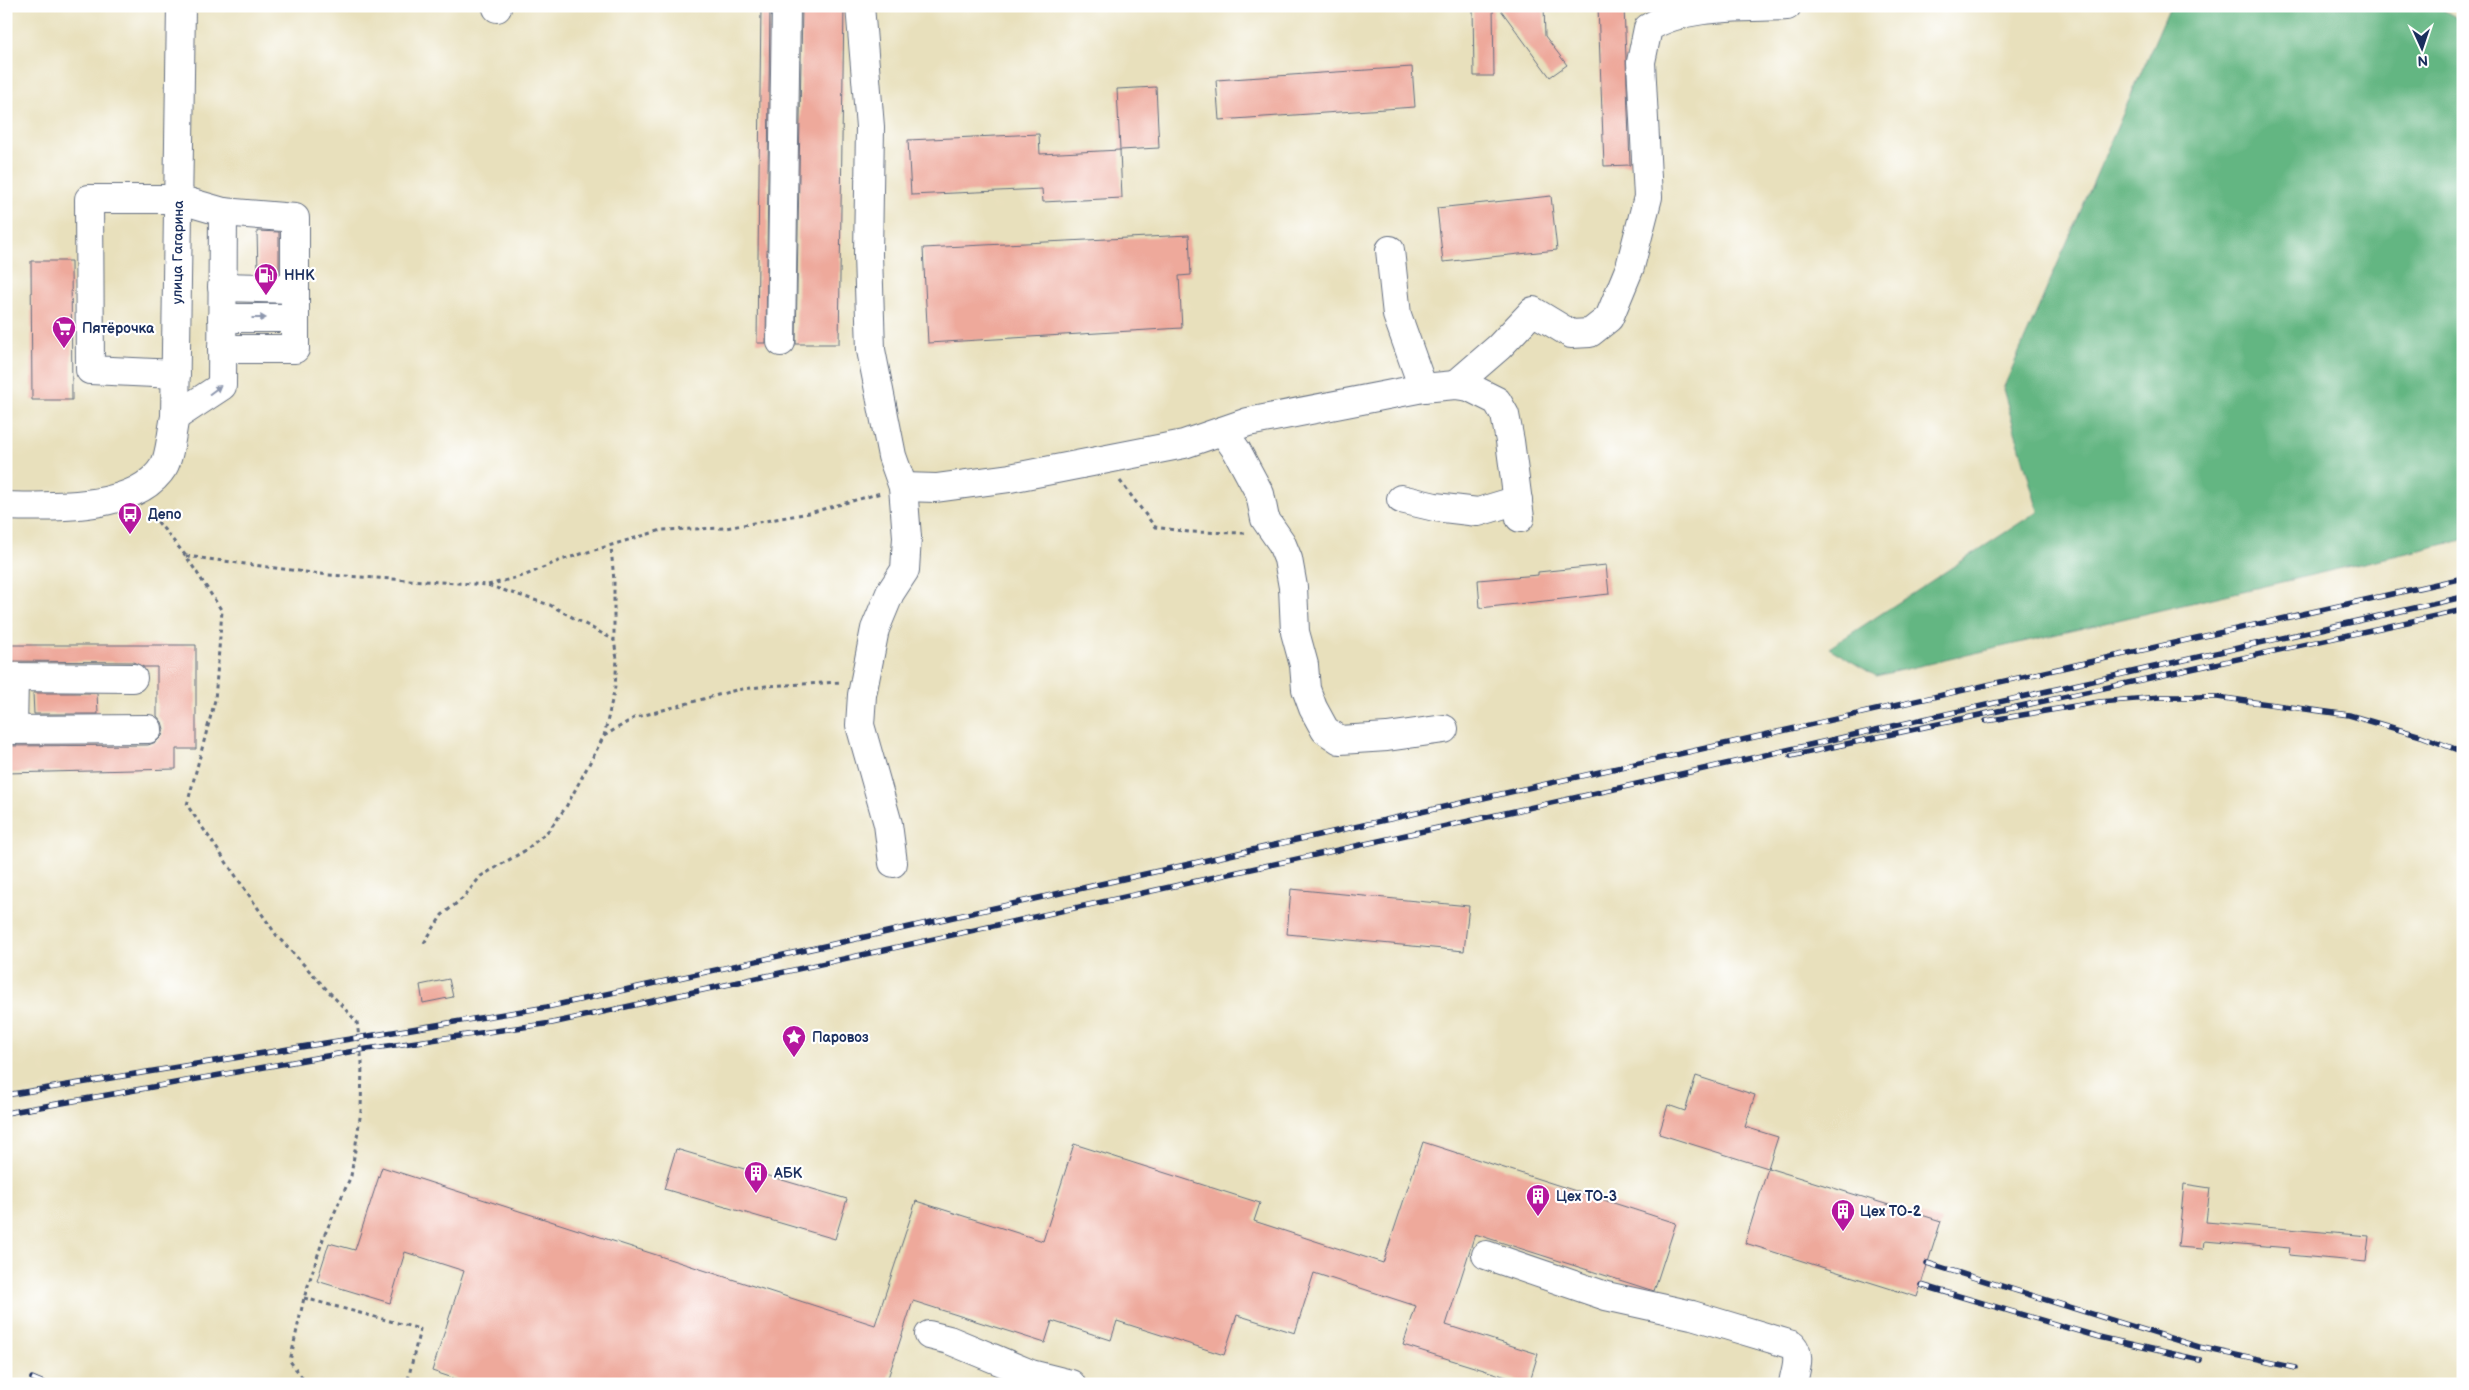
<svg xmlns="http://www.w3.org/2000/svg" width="2469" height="1390" font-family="'Balsamiq Sans',sans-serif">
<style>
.forest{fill:#63b682;stroke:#3f7270}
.building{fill:#eea99b}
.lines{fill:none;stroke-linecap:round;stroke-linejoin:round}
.minor-casing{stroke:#636d7f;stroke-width:30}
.major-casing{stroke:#636d7f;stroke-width:30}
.path{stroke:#636d7f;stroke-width:3;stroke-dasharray:4 4;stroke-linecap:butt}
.minor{stroke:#fff;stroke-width:28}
.major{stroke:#fff;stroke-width:28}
.rail-casing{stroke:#1b2f5e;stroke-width:5.5}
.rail{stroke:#fff;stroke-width:4;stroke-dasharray:11;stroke-linecap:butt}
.oneway{fill:#8d97ae}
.labels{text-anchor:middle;stroke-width:4.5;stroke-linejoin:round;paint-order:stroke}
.street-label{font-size:14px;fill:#1b2f5e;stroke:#fff}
.poi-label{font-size:14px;font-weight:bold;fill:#1b2f5e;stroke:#fff;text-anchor:start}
</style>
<rect width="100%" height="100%" fill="#fff"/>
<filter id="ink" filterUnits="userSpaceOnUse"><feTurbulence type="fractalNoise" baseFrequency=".02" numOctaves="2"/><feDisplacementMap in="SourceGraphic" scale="10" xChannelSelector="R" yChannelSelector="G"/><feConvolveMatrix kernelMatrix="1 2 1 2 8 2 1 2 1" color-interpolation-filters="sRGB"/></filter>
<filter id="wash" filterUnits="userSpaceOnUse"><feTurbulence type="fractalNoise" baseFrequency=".0096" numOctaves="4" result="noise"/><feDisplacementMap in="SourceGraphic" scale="20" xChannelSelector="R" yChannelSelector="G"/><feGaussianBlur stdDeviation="1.12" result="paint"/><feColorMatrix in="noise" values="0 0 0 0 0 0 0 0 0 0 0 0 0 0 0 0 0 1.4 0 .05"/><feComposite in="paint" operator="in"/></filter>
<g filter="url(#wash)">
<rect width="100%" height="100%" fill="#e8e0bc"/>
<!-- forest -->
<polygon class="forest" points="2170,6 2436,6 2463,21 2463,540 1876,676 1829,648 2038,511 2003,389"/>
<g id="blocks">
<!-- building -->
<g class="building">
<polygon points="761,6 770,6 766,343 757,343"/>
<polygon points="802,6 844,6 839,344 796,344"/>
<polygon points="1473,6 1493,6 1494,76 1474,76"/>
<polygon points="1498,6 1544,6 1545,36 1567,65 1550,77"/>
<polygon points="1598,6 1624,6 1630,165 1604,166"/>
<polygon points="1412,67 1415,107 1219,120 1216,80"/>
<polygon points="1156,87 1159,148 1120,150 1117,89"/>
<polygon points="1039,134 1040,154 1120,150 1122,198 1043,202 1042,189 911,195 908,140"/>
<polygon points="1551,196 1557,250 1443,262 1437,208"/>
<polygon points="257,231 279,232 279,273 258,272"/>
<polygon points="1189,235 1191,275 1179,276 1182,328 928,343 923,248"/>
<polygon points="31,261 71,261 72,400 32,400"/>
<polygon points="1606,565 1609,594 1480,608 1478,580 1538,575 1538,572"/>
<polygon points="6,645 196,645 196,749 176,749 176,769 6,773 6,746 148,745 156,742 162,736 164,729 162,722 157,716 157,667 144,667 133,662 6,661"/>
<polygon points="33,693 97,693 98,714 34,714"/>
<polygon points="1291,889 1469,906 1464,951 1287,934"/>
<polygon points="449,979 453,997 423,1003 420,985"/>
<polygon points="1696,1076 1755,1095 1745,1127 1778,1137 1768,1168 1659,1134 1668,1105 1685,1111"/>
<polygon points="1423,1142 1676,1223 1654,1291 1475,1234 1446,1325 1538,1354 1529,1384 1403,1345 1416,1306 1314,1273 1295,1333 1237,1315 1224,1355 1117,1321 1111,1340 1052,1321 1045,1343 913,1301 886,1384 471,1384 432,1371 464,1271 405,1252 390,1303 317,1281 329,1243 355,1250 382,1167 875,1325 916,1201 1043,1241 1074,1144 1260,1203 1254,1221 1383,1263"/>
<polygon points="676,1149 847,1199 835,1239 664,1189"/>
<polygon points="1768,1168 1941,1221 1917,1297 1745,1243"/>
<polygon points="2184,1184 2210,1188 2206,1222 2369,1236 2366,1262 2289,1255 2290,1248 2204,1241 2203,1249 2178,1247"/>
</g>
</g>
</g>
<g filter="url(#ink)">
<use href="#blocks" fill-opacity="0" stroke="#636d7f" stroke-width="1"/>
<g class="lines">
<!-- minor casing -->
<g class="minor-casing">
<g id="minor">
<polyline points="860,6 870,127 868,254 871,350 892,456 903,487 907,537 905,570 890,593 875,629 862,695 860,725 888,824 893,863"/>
<polyline points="497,8 497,6"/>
<polyline points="1390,250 1397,315 1423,388"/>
<polyline points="222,287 295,289"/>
<polyline points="222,318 295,318"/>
<polyline points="781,342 786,6"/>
<polyline points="222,349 295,349 295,218 223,212"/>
<path d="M1455,385L1499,347L1533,311L1571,334L1590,333L1609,318L1630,267L1648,197L1641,62L1648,28C1685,4 1743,8 1787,6"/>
<polyline points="175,417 222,386 223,212 178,199 89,199 90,370 176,374"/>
<polyline points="1223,431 1237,451 1260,494 1265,519 1281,542 1288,559 1293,587 1295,632 1304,665 1306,689 1313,708 1325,730 1340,740 1387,737 1444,729"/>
<polyline points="903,487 936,488 1010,478 1184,444 1248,422 1423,388 1455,385 1469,387 1497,401 1505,415 1510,441 1520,518"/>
<polyline points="1401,499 1435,507 1478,512 1518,500"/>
<polyline points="6,677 133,678"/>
<polyline points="6,730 148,729"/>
<polyline points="13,730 14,677"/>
<path d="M1486,1255L1606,1296L1692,1315L1792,1345C1802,1356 1795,1370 1793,1384"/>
<polyline points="929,1335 949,1340 1031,1374 1071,1384"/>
</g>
</g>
<!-- major casing -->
<g class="major-casing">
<g id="major">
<path id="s1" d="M6,506C53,507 137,511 164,466C170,456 172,429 175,417L181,6"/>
</g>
</g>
<!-- path -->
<g class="path">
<polyline points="1120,481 1155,527 1189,532 1245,533"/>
<polyline points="151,507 157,521 186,556 222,611 215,700 187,805 277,936 357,1022 362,1063 361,1111 351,1176 324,1236 304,1298 290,1361 307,1384"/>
<polyline points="186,556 328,575 487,585 550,605 614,640"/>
<polyline points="488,585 526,575 561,560 662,530 726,528 809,513 881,493"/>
<polyline points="604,736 634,718 736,690 766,686 842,682"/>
<polyline points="424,943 442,915 463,898 481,876 526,850 549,830 566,807 604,736 615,687 617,659 614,640 614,581 611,547"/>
<polyline points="304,1298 420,1329 407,1384"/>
</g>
<!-- minor -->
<use href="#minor" class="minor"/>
<!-- major -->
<use href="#major" class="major"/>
<!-- rail casing -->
<g class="rail-casing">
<g id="rail">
<polyline points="1986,721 2099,702 2160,697 2217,697 2349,715 2421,736 2463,752"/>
<polyline points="1791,756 2463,610"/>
<polyline points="6,1095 547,1007 829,945 2463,578"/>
<polyline points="6,1113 360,1050 552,1023 612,1010 1628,786 2463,597"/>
<polyline points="1927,1263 2199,1347 2295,1368"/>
<polyline points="1921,1285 2099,1337 2200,1360"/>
<polyline points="32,1378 46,1384"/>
</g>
</g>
<!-- rail -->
<use href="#rail" class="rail"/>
</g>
<!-- one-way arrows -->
<defs><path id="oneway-solid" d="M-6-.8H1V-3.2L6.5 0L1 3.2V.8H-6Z" transform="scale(1.25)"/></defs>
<g class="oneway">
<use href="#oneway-solid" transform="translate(259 318)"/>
<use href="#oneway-solid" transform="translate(215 390) rotate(-37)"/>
</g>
</g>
<!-- icons -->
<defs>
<g id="fuel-pin" transform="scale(1.25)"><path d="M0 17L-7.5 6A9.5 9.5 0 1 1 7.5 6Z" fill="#b5179e" stroke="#fff"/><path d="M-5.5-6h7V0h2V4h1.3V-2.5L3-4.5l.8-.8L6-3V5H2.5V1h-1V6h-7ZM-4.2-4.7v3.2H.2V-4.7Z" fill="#fff"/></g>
<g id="supermarket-pin" transform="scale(1.25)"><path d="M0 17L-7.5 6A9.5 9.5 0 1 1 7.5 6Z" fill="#b5179e" stroke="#fff"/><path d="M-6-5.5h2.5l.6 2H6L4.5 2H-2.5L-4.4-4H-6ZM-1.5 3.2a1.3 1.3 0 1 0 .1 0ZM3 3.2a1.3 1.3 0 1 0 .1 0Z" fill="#fff"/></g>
<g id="bus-pin" transform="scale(1.25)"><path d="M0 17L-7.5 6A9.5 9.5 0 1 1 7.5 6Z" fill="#b5179e" stroke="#fff"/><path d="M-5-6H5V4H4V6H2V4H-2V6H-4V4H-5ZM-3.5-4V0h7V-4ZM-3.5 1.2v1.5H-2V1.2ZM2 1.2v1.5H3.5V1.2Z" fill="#fff"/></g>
<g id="sight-pin" transform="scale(1.25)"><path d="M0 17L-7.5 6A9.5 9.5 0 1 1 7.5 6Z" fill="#b5179e" stroke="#fff"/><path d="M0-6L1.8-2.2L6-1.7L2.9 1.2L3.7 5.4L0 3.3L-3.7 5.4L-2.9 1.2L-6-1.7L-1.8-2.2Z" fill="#fff"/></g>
<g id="building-pin" transform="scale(1.25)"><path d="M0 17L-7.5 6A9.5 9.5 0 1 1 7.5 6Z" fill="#b5179e" stroke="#fff"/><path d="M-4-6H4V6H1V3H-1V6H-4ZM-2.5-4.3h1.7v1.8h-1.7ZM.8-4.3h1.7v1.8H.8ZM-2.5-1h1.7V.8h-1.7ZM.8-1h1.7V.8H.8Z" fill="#fff"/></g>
</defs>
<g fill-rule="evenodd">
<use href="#fuel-pin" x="266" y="275"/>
<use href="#supermarket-pin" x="64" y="328"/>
<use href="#bus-pin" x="130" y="514"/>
<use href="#sight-pin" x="794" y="1037"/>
<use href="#building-pin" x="756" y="1173"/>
<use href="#building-pin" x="1538" y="1196"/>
<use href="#building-pin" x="1843" y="1211"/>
</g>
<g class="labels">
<!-- street labels -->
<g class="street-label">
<text dy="5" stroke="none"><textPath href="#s1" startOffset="385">улица Гагарина</textPath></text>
</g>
<!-- poi labels -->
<g class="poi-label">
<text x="284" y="280">ННК</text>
<text x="82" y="333">Пятёрочка</text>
<text x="148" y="519">Депо</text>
<text x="812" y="1042">Паровоз</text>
<text x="774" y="1178">АБК</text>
<text x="1556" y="1201">Цех ТО-3</text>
<text x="1860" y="1216">Цех ТО-2</text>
</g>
</g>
<!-- margin -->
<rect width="2469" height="1390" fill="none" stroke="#fff" stroke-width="25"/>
<!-- north arrow -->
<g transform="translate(2422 48) rotate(177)" stroke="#ffffff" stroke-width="4" paint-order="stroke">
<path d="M0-4L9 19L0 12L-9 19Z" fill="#1b2f5e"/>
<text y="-8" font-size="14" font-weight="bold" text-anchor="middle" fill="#1b2f5e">N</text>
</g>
</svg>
